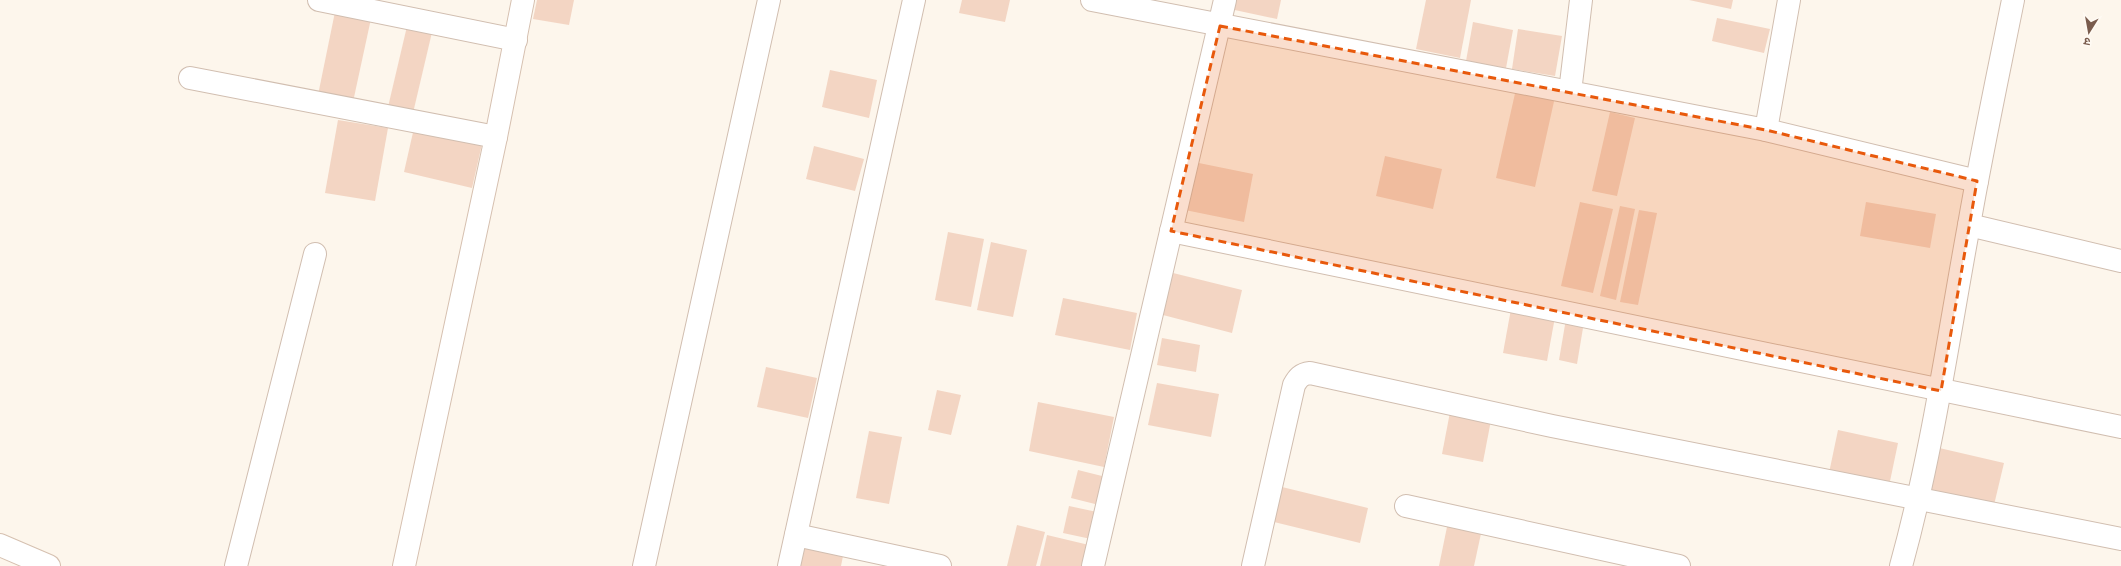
<svg xmlns="http://www.w3.org/2000/svg" width="2121" height="566" font-family="Quicksand,'Noto Sans Devanagari',sans-serif">
<style>
.building{fill:#f3d5c3}
.lines{fill:none;stroke-linecap:round;stroke-linejoin:round}
.street-casing{stroke:#d1beb0;stroke-width:24}
.secondary-casing{stroke:#d6c0b0;stroke-width:24}
.street{stroke:#fff;stroke-width:22}
.secondary{stroke:#fff;stroke-width:22}
.marked{fill:#e8590c;fill-opacity:0.2;stroke:#e8590c;stroke-width:3;stroke-dasharray:8 5;stroke-linejoin:round}
</style>
<rect width="100%" height="100%" fill="#fdf6ec"/>
<!-- building -->
<g class="building">
<polygon points="537,0 574,0 569,25 533,19"/>
<polygon points="962,0 1010,0 1005,22 959,13"/>
<polygon points="1232,0 1281,0 1277,19 1230,9"/>
<polygon points="1426,0 1471,0 1460,58 1416,49"/>
<polygon points="1689,0 1733,0 1731,9"/>
<polygon points="336,7 372,14 353,102 318,95"/>
<polygon points="1717,18 1770,29 1764,53 1712,41"/>
<polygon points="408,22 433,28 413,113 388,107"/>
<polygon points="1473,22 1513,30 1506,68 1466,61"/>
<polygon points="1518,29 1562,36 1555,76 1512,69"/>
<polygon points="830,70 877,80 869,118 822,107"/>
<polygon points="1516,89 1555,97 1535,187 1496,178"/>
<polygon points="1610,112 1635,118 1617,196 1592,191"/>
<polygon points="338,120 388,128 375,201 325,193"/>
<polygon points="414,128 482,144 472,188 404,172"/>
<polygon points="814,146 864,159 855,191 806,179"/>
<polygon points="1385,156 1442,169 1433,209 1376,196"/>
<polygon points="1194,162 1253,174 1244,222 1185,210"/>
<polygon points="1580,202 1613,209 1593,293 1561,286"/>
<polygon points="1866,202 1936,214 1930,248 1860,236"/>
<polygon points="1620,206 1635,209 1616,300 1600,296"/>
<polygon points="1639,210 1657,213 1638,305 1620,302"/>
<polygon points="948,232 984,239 971,307 935,300"/>
<polygon points="991,242 1027,250 1013,317 977,310"/>
<polygon points="1173,273 1242,290 1232,333 1163,315"/>
<polygon points="1063,298 1137,313 1130,350 1055,335"/>
<polygon points="1511,309 1555,317 1547,361 1503,353"/>
<polygon points="1566,319 1584,322 1577,364 1559,360"/>
<polygon points="1162,338 1200,345 1196,372 1157,365"/>
<polygon points="766,367 817,378 808,418 757,407"/>
<polygon points="1157,383 1219,394 1211,437 1148,425"/>
<polygon points="937,390 961,395 951,435 928,430"/>
<polygon points="1038,402 1114,417 1104,467 1029,451"/>
<polygon points="1451,407 1492,415 1483,462 1442,454"/>
<polygon points="1838,430 1898,443 1889,486 1829,473"/>
<polygon points="869,431 902,437 889,504 856,498"/>
<polygon points="1935,447 2004,463 1994,505 1926,489"/>
<polygon points="1078,470 1106,477 1099,505 1071,498"/>
<polygon points="1282,487 1368,508 1360,543 1274,522"/>
<polygon points="1069,506 1097,512 1091,539 1063,533"/>
<polygon points="1448,522 1482,529 1474,566 1439,566"/>
<polygon points="1017,525 1045,532 1036,566 1007,566"/>
<polygon points="1047,535 1089,545 1085,566 1040,566"/>
<polygon points="802,547 843,556 841,566 798,566"/>
</g>
<g class="lines">
<!-- street casing -->
<g class="street-casing">
<g id="street">
<polyline points="319,0 516,40"/>
<polyline points="1092,0 1766,130 1977,181"/>
<polyline points="190,78 496,137"/>
<polyline points="1570,92 1581,0"/>
<polyline points="1766,130 1789,0"/>
<polyline points="1969,225 2121,261"/>
<polyline points="1171,231 2121,427"/>
<polyline points="1406,506 1679,566"/>
<polyline points="796,535 940,566"/>
<polyline points="236,566 315,254"/>
<polyline points="644,566 769,0"/>
<polyline points="789,566 914,0"/>
<polyline points="1093,566 1225,0"/>
<path d="M1253,566L1294,385C1298,378 1301,374 1310,373L1552,426L2121,539"/>
<path d="M1901,566C1932,454 1948,339 1969,225C1982,150 1998,75 2013,0"/>
</g>
</g>
<!-- secondary casing -->
<g class="secondary-casing">
<g id="secondary">
<polyline points="0,545 49,566"/>
<polyline points="404,566 496,137 523,0"/>
</g>
</g>
<!-- street -->
<use href="#street" class="street"/>
<!-- secondary -->
<use href="#secondary" class="secondary"/>
</g>
<!-- marked area -->
<path class="marked" d="M1220,26L1766,130L1977,181L1941,391L1171,231Z"/>
<!-- north arrow -->
<g transform="translate(2089 32) rotate(191)" stroke="#fffaf3" stroke-width="3" paint-order="stroke">
<path d="M0-3L7 15L0 10L-7 15Z" fill="#7a5c4d"/>
<text y="-6" font-size="11" font-weight="bold" text-anchor="middle" fill="#7a5c4d">उ</text>
</g>
</svg>
